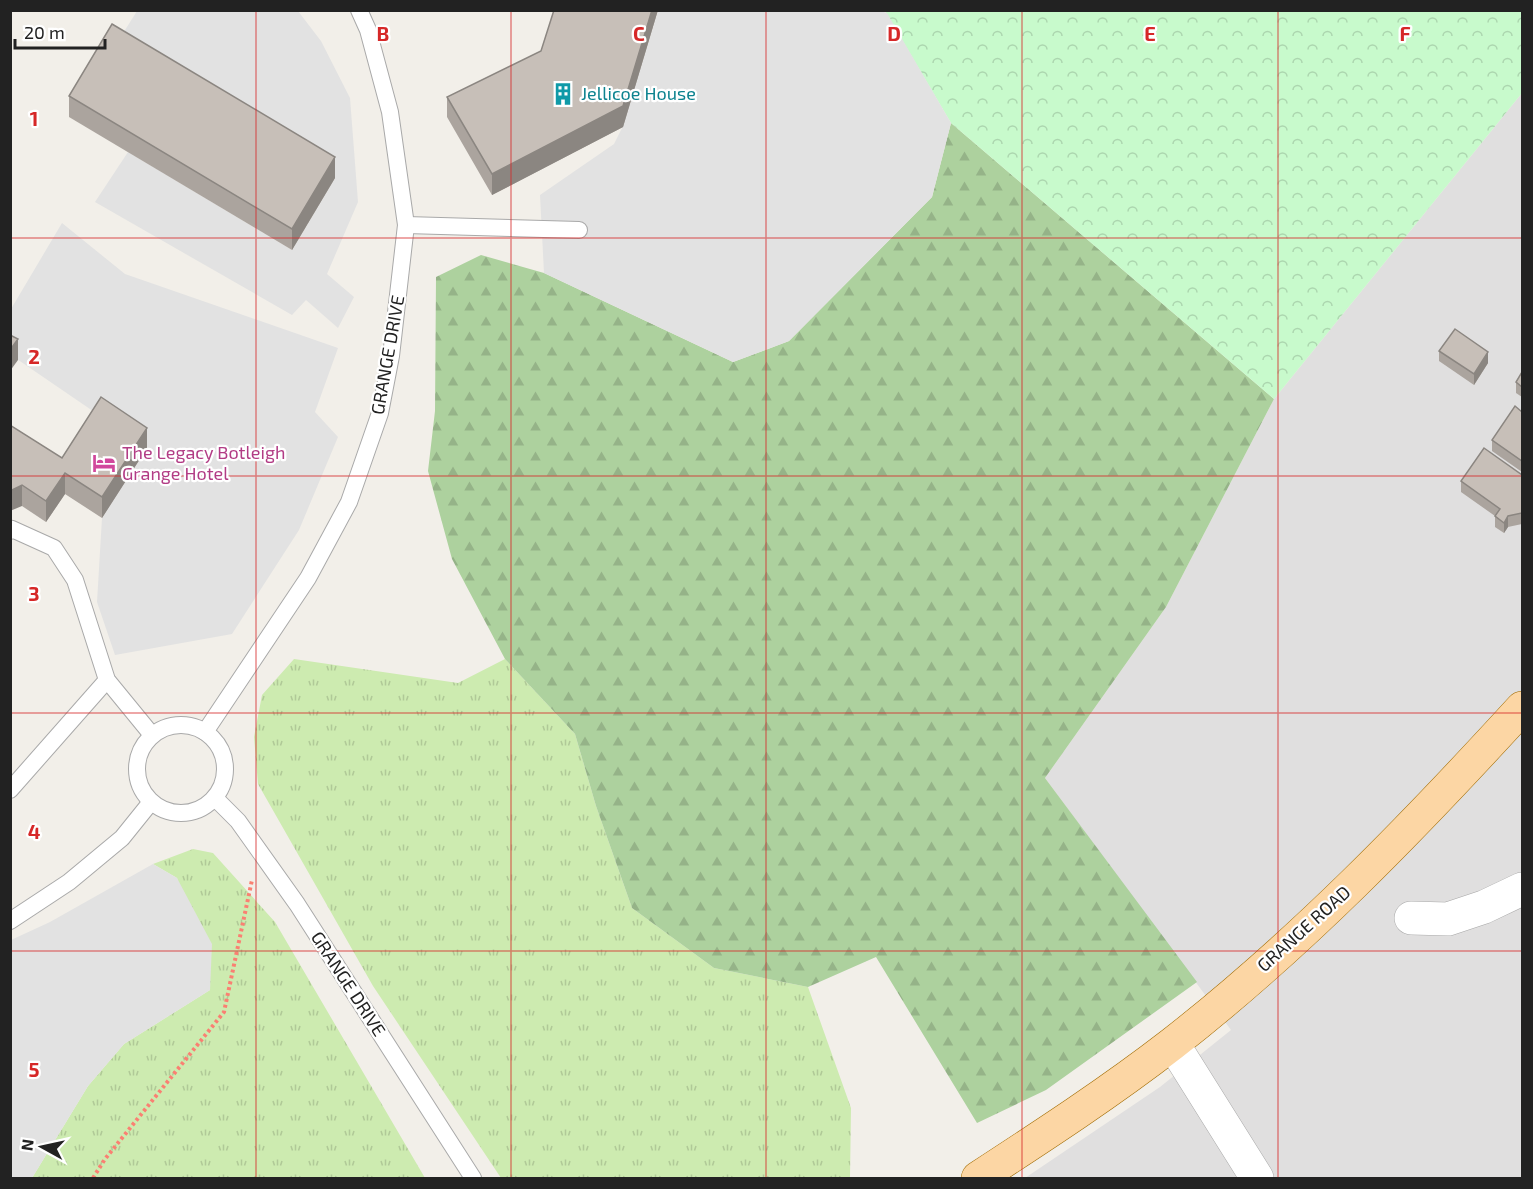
<svg xmlns="http://www.w3.org/2000/svg" width="1533" height="1189" font-family="'Exo 2',sans-serif">
<style>
.residential{fill:#e0dfdf}
.grass{fill:url(#grass-tufts)}
.forest{fill:url(#forest-firs)}
.park{fill:url(#park-crowns)}
.parking{fill:#e2e2e2}
.lines{fill:none;stroke-linecap:round;stroke-linejoin:round}
.service-casing{stroke:#a9a9a9;stroke-width:18}
.minor-casing{stroke:#a9a9a9;stroke-width:34}
.primary-casing{stroke:#a06b00;stroke-width:34}
.path{stroke:#fa8072;stroke-width:4;stroke-dasharray:3 3;stroke-linecap:butt}
.service{stroke:#fff;stroke-width:16}
.minor{stroke:#fff;stroke-width:33}
.primary{stroke:#fcd6a4;stroke-width:33}
.wall{fill:#aba49e}
.shaded-wall{fill:#8b8681}
.building{fill:#c7bfb8;stroke:#8b8681;stroke-width:1.5}
.grid{fill:none;stroke:#d62828;stroke-width:1.5;stroke-opacity:0.55}
.labels{text-anchor:middle;stroke-width:4.5;stroke-linejoin:round;paint-order:stroke}
.culture-label{font-size:18px;fill:#0d838f;stroke:#fff;text-anchor:start}
.street-label{font-size:18px;fill:#222;stroke:#fff}
.hotel-label{font-size:18px;fill:#b23c85;stroke:#fff;text-anchor:start}
.grid-label{font-size:20px;text-anchor:middle;font-weight:bold;fill:#d62828;stroke:#fff;stroke-width:4.5;stroke-linejoin:round;paint-order:stroke}
</style>
<defs>
<pattern id="grass-tufts" width="24" height="20" patternUnits="userSpaceOnUse" patternTransform="scale(1.5)"><rect width="24" height="20" fill="#cdebb0"/><path d="M3 7l-1-3M5 7V3M7 7l1-3M15 17l-1-3M17 17v-4M19 17l1-3" fill="none" stroke="#b0c997"/></pattern>
<pattern id="forest-firs" width="22" height="20" patternUnits="userSpaceOnUse" patternTransform="scale(1.5)"><rect width="22" height="20" fill="#add19e"/><path d="M5 1l3.5 6h-7zM16 11l3.5 6h-7z" fill="#95b388"/></pattern>
<pattern id="park-crowns" width="20" height="18" patternUnits="userSpaceOnUse" patternTransform="scale(1.5)"><rect width="20" height="18" fill="#c8facc"/><path d="M2 6a3 3 0 1 1 6 0M12 15a3 3 0 1 1 6 0" fill="none" stroke="#acd6af"/></pattern>
</defs>
<rect width="100%" height="100%" fill="#f2efe9"/>
<!-- residential -->
<polygon class="residential" points="1522,93 1522,1178 1025,1178 1160,1087 1231,1030 1045,778 1166,607 1274,399"/>
<!-- grass -->
<g class="grass">
<polygon points="294,659 458,683 505,659 575,734 596,806 632,908 714,968 808,987 851,1108 850,1178 501,1178 373,986 258,784 254,737 262,695"/>
<polygon points="193,849 213,853 275,922 425,1178 32,1178 88,1086 124,1044 210,990 177,878 153,864"/>
</g>
<!-- forest -->
<polygon class="forest" points="951,123 1274,399 1166,607 1045,778 1197,982 1046,1090 977,1123 876,957 808,987 714,968 632,908 596,806 575,734 505,659 452,559 428,471 435,411 436,277 481,255 544,273 733,362 789,341 932,197"/>
<!-- park -->
<polygon class="park" points="885,11 1522,11 1522,93 1274,399 951,123"/>
<!-- parking -->
<g class="parking">
<polygon points="877,10 887,13 951,123 932,197 789,341 733,362 544,273 540,195 614,144 623,126 658,11"/>
<polygon points="137,11 298,11 321,41 350,98 358,202 327,274 354,297 338,328 306,300 292,315 95,202 128,152 292,250 335,178 115,46"/>
<polygon points="62,223 125,274 338,348 315,412 338,437 299,530 232,634 115,655 97,602 102,518 147,448 11,355 11,309"/>
<polygon points="153,864 177,878 212,944 210,990 124,1044 88,1086 32,1178 11,1178 11,940 50,922"/>
</g>
<g class="lines">
<!-- service casing -->
<g class="service-casing">
<g id="service">
<polyline points="406,225 579,230"/>
<polyline points="10,531 12,529 54,548 75,580 107,680 152,735"/>
<circle cx="181" cy="769" r="44"/>
<polyline points="205,732 308,578 349,502 380,413 391,356 406,225 390,112 368,30 359,10"/>
<polyline points="10,790 107,680"/>
<polyline points="215,798 238,821 297,904 473,1178"/>
<polyline points="10,921 69,882 122,838 151,802"/>
</g>
</g>
<!-- minor casing -->
<g class="minor-casing">
<g id="minor">
<polyline points="1411,918 1448,919 1484,907 1522,889"/>
<polyline points="1173,1044 1257,1178"/>
</g>
</g>
<!-- primary casing -->
<g class="primary-casing">
<path id="primary" d="M978,1178C1044,1135 1110,1092 1172,1044C1300,944 1413,827 1522,708"/>
</g>
<!-- path -->
<polyline class="path" points="93,1178 105,1159 224,1012 252,880"/>
<!-- service -->
<use href="#service" class="service"/>
<!-- minor -->
<use href="#minor" class="minor"/>
<!-- primary -->
<use href="#primary" class="primary"/>
</g>
<!-- wall -->
<g class="wall">
<polygon points="554,10 658,10 623,127 492,195 447,117 447,97 541,51"/>
<polygon points="69,96 335,178 292,250 69,117"/>
<polygon points="1439,351 1488,363 1474,385 1439,361"/>
<polygon points="1522,372 1522,397 1516,393 1516,382"/>
<polygon points="1522,412 1522,472 1492,451 1492,440"/>
<polygon points="10,425 62,458 147,448 102,518 65,494 46,522 22,506"/>
<polygon points="1522,475 1522,524 1508,527 1504,533 1495,527 1495,516 1461,492 1461,481"/>
</g>
<!-- shaded-wall -->
<g class="shaded-wall">
<polygon points="652,10 658,10 623,127 492,195 492,174"/>
<polygon points="335,157 335,178 292,250 292,229"/>
<polygon points="18,339 18,360 10,371 10,350"/>
<polygon points="1488,352 1488,363 1474,385 1474,374"/>
<polygon points="147,428 147,448 102,518 102,497"/>
<polygon points="65,473 65,494 46,522 46,501"/>
<polygon points="22,485 22,506 10,511 10,491"/>
<polygon points="1508,516 1508,527 1504,533 1504,523"/>
</g>
<!-- building -->
<g class="building">
<polygon points="554,10 652,10 623,106 492,174 447,97 541,51"/>
<polygon points="112,24 335,157 292,229 69,96"/>
<polygon points="1455,329 1488,352 1474,374 1439,351"/>
<polygon points="10,335 18,339 10,350"/>
<polygon points="1522,372 1522,387 1516,382"/>
<polygon points="101,397 147,428 102,497 65,473 46,501 22,485 10,491 10,425 62,458"/>
<polygon points="1515,406 1522,412 1522,461 1492,440"/>
<polygon points="1484,448 1522,475 1522,513 1508,516 1504,523 1495,516 1500,509 1461,481"/>
</g>
<!-- grid -->
<path class="grid" d="M256,10V1178M511,10V1178M766,10V1178M1022,10V1178M1278,10V1178M10,238H1522M10,476H1522M10,713H1522M10,951H1522"/>
<!-- icons -->
<defs>
<g id="building-bare" transform="scale(1.8)"><path d="M-4-6H4V6H1V3H-1V6H-4ZM-2.5-4.3h1.7v1.8h-1.7ZM.8-4.3h1.7v1.8H.8ZM-2.5-1h1.7V.8h-1.7ZM.8-1h1.7V.8H.8Z" fill="#0f9aa8" stroke="#fff" stroke-width="2.5" paint-order="stroke"/></g>
<g id="hotel-bare" transform="scale(1.8)"><path d="M-6-4.5h1.5V1H6V5H4.5V3h-9V5H-6ZM-4 0a1.8 1.8 0 1 1 3.6 0ZM.5 0V-2.5h3Q6-2.5 6 0Z" fill="#d1479c" stroke="#fff" stroke-width="2.5" paint-order="stroke"/></g>
</defs>
<g fill-rule="evenodd">
<use href="#building-bare" x="563" y="94"/>
<use href="#hotel-bare" x="104" y="463"/>
</g>
<g class="labels">
<!-- culture labels -->
<g class="culture-label">
<text x="581" y="100">Jellicoe House</text>
</g>
<!-- street labels -->
<g class="street-label">
<text transform="translate(388 355) rotate(-80)" y="6">GRANGE DRIVE</text>
<text transform="translate(1304 929) rotate(-42)" y="6">GRANGE ROAD</text>
<text transform="translate(348 984) rotate(57)" y="6">GRANGE DRIVE</text>
</g>
<!-- hotel labels -->
<g class="hotel-label">
<text x="122" y="459">The Legacy Botleigh<tspan x="122" dy="21">Grange Hotel</tspan></text>
</g>
</g>
<g class="grid-label">
<text x="383" y="41">B</text>
<text x="639" y="41">C</text>
<text x="894" y="41">D</text>
<text x="1150" y="41">E</text>
<text x="1405" y="41">F</text>
<text x="34" y="126">1</text>
<text x="34" y="364">2</text>
<text x="34" y="601">3</text>
<text x="34" y="839">4</text>
<text x="34" y="1077">5</text>
</g>
<!-- border -->
<rect width="1533" height="1189" fill="none" stroke="#222222" stroke-width="24"/>
<!-- north arrow -->
<g transform="translate(42 1147) rotate(278)" stroke="#ffffff" stroke-width="4.5" paint-order="stroke">
<path d="M0-4.5L10 22L0 15L-10 22Z" fill="#222222"/>
<text y="-9" font-size="16" font-weight="bold" text-anchor="middle" fill="#222222">N</text>
</g>
<!-- scale -->
<path d="M15 39v9h90v-9" fill="none" stroke="#222222" stroke-width="3"/>
<text x="24" y="39" font-size="18" fill="#222222" stroke="#ffffff" stroke-width="4.5" paint-order="stroke">20 m</text>
</svg>
